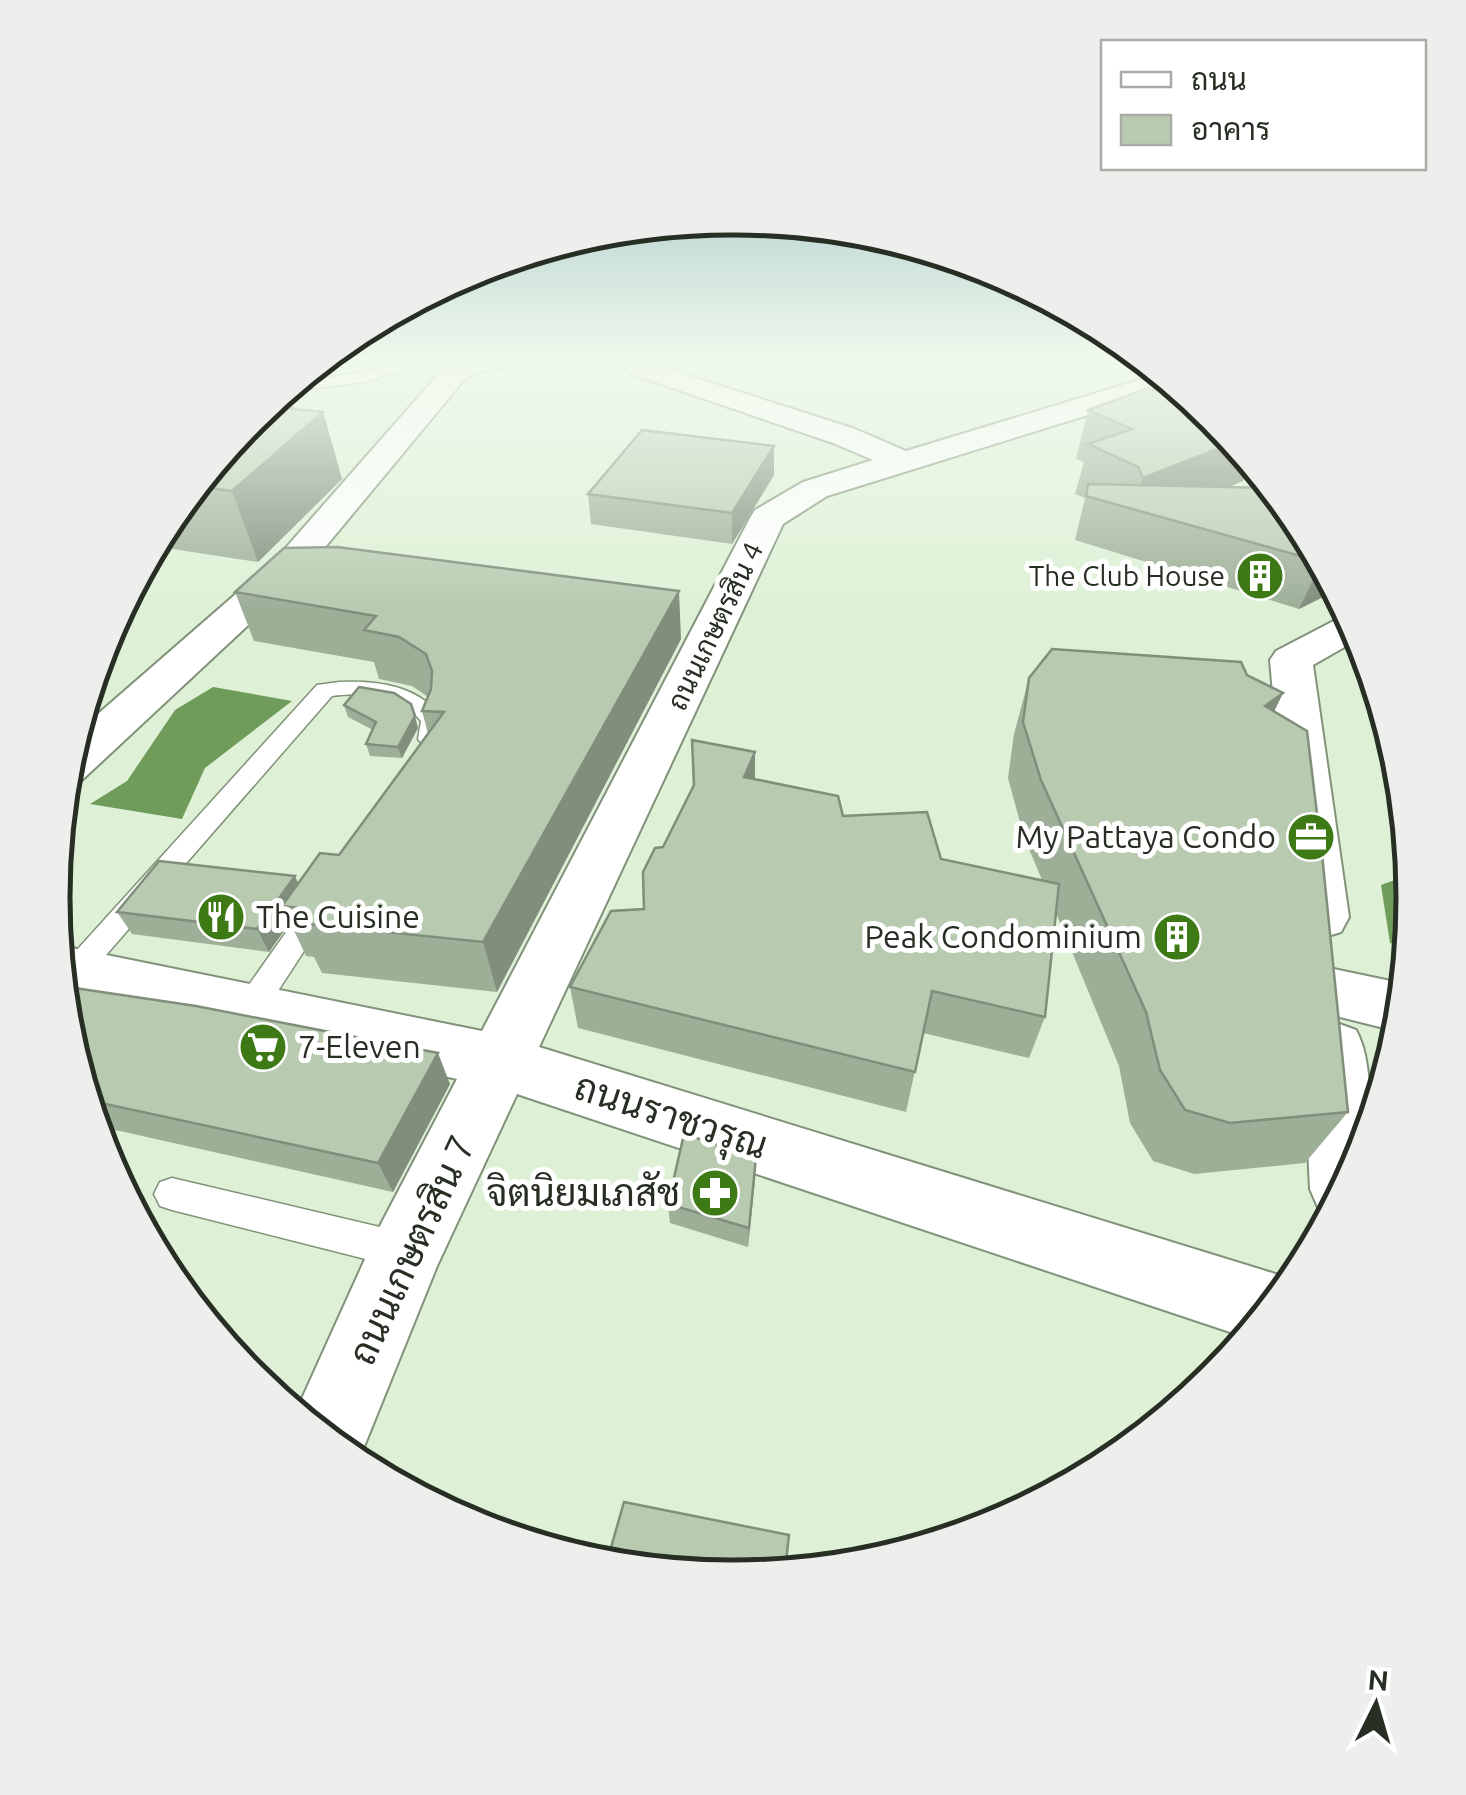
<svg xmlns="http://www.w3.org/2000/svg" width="1466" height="1795" font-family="Ubuntu,Sarabun,sans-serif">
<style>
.water{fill:#709c5b}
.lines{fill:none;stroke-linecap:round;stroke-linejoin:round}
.lane-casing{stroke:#809279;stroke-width:3}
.street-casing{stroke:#809279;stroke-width:4}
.lane{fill:#fff;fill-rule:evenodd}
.street{fill:#fff;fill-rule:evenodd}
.wall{fill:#9eaf98}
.shaded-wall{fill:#818e7c}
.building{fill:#b8cbb1;stroke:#818e7c;stroke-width:2.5}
.labels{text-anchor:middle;stroke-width:10;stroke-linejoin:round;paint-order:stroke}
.far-poi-label{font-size:28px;fill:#272e23;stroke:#fff;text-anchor:end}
.far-street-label{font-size:28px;fill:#272e23;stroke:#fff}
.poi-label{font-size:32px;fill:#272e23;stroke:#fff;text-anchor:end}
.near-street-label{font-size:38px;fill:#272e23;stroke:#fff}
.near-poi-label{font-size:38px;fill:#272e23;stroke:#fff;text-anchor:end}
.rim{fill:none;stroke:#272e23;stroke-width:5}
</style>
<rect width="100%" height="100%" fill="#def1d6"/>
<!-- water -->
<g class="water">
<polygon points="213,687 292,701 205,768 182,819 90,804 127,781 175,710"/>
<polygon points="1411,874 1413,898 1409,947 1390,943 1381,885"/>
</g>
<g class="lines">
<!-- lane casing -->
<g class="lane-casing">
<g id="lane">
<polygon points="335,359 438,359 365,382 281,392 291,384 380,369"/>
<path d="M339,682C379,680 420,686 444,720L442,739L430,746L422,744L418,739L421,721C399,695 364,692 332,696L86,978L76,981L66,978L61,970L66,962L317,685Z"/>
<polygon points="318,898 328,901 332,908 261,1017 250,1020 239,1017 235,1008 239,999 308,901"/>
<polygon points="172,1178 405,1233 418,1238 423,1251 418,1264 405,1269 172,1210 160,1206 154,1194 160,1182"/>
</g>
</g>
<!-- street casing -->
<g class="street-casing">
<g id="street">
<polygon points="461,359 521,359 517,365 475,373 463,381 302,575 82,780 64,784 75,734 276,559 443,369"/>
<polygon points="637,359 855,429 906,451 1162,373 1178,387 827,496 783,524 539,1047 1295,1280 1248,1338 517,1094 437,1266 357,1464 295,1414 380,1226 457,1079 62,990 57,945 482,1031 750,518 755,510 803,482 873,460 833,443 629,373 625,367"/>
<polygon points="1349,613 1362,637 1313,665 1349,917 1341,932 1321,938 1301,932 1293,917 1270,660 1276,651"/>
<polygon points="1329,968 1405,984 1400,1032 1308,1009 1299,992 1308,975"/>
<path d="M1334,1022L1356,1030C1365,1047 1367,1063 1369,1083C1375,1144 1359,1164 1331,1216L1320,1212L1310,1189L1303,1048L1312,1030Z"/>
</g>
</g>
<!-- lane -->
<use href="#lane" class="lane"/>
<!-- street -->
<use href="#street" class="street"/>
</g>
<!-- wall -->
<g class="wall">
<polygon points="287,387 294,410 323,412 342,479 258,562 153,546 168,519 252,416"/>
<polygon points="1088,410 1215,417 1251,461 1243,481 1228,487 1299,520 1337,590 1299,609 1075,540 1085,498 1075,494 1084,462 1076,459"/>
<polygon points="774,475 732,544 591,524 588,494"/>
<polygon points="235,592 681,639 497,992 322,973 314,957 306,956 290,922 269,952 132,934 117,912 298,883 339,855 428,734 422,711 428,697 412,686 379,679 374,662 254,641"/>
<polygon points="1247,675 1283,693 1274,711 1308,838 1348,1112 1305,1163 1194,1174 1153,1161 1130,1123 1119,1066 1056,913 1045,1017 1029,1058 923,1033 906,1112 578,1028 570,987 644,909 663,847 693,787 692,740 755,780 941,859 1042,880 1024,837 1008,778 1014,734 1029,678"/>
<polygon points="344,705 418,728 402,758 370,756 366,744 373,730 348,717"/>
<polygon points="65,1030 450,1084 393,1192 120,1131 95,1128"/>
<polygon points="755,1178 748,1247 670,1223 668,1204"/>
</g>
<!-- shaded-wall -->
<g class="shaded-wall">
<polygon points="287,387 295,412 252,416"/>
<polygon points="323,412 342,479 258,562 232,491"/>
<polygon points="1235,442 1251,461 1243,481 1159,516 1134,509 1143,478"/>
<polygon points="774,446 774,475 732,544 732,513"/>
<polygon points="1322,562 1337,590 1299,609 1321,563"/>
<polygon points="679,591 681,639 497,992 483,942"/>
<polygon points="1283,693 1256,749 1265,706"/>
<polygon points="415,716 418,728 402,758 398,747"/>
<polygon points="755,752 755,794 744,777"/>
<polygon points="295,876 305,899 282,906 290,922 269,952 257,929"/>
<polygon points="438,1053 450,1084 393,1192 378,1163"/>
<polygon points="756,1157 755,1178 748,1247 749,1228"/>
</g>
<!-- building -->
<g class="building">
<polygon points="1148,388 1207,411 1215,417 1235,442 1143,478 1138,467 1088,444 1132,429 1088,410"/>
<polygon points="264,406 323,412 232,491 194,486 252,416"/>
<polygon points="642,430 774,446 732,513 588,494"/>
<polygon points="1088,484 1273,488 1299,520 1322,562 1086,496"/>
<polygon points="337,547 679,591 483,942 298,923 301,908 282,906 320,853 339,855 444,712 422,711 431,689 432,671 426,654 399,637 364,630 376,616 235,592 284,548"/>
<polygon points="1052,649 1241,662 1247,675 1283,693 1265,706 1307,731 1318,822 1308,838 1322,854 1348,1112 1230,1123 1185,1110 1160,1070 1146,1012 1041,780 1023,722 1029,678"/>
<polygon points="359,687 394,693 411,704 415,716 398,747 366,744 376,722 344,705"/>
<polygon points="692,740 755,752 744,777 838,796 843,816 927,812 941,859 1059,884 1045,1017 932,991 915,1072 570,987 611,911 644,909 643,872 655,848 663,847 694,785"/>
<polygon points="159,861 295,876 257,929 117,912"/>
<polygon points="61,986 196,1006 438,1053 378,1163 87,1100 65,1030"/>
<polygon points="684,1134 756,1157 749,1228 668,1204"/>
<polygon points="624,1502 789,1535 785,1571 786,1573 732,1578 606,1565"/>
</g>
<!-- sky -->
<linearGradient id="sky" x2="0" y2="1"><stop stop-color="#78aab0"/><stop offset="0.59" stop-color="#f0f9ed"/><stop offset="1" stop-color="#f0f9ed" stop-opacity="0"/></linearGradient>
<rect width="1466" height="610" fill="url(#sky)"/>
<!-- icons -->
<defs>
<g id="building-disc" transform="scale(2.5)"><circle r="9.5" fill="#3d7a16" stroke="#fff"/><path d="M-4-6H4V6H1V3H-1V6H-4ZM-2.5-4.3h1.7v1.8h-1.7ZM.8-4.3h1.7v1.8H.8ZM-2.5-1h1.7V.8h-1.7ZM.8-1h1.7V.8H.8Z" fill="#fff"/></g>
<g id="office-disc" transform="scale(2.5)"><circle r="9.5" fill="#3d7a16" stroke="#fff"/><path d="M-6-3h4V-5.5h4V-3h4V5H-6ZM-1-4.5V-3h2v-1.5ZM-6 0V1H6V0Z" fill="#fff"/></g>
<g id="restaurant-disc" transform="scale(2.5)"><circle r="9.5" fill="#3d7a16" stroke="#fff"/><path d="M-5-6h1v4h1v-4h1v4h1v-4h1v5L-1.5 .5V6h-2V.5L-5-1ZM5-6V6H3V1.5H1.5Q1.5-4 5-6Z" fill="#fff"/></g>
<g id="supermarket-disc" transform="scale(2.5)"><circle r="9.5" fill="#3d7a16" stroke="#fff"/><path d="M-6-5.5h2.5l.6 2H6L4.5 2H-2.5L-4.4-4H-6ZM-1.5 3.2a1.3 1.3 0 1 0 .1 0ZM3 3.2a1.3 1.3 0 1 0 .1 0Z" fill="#fff"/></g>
<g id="pharmacy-disc" transform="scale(2.5)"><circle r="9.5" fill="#3d7a16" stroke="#fff"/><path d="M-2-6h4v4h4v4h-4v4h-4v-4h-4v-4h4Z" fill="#fff"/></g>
</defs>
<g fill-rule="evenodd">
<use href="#building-disc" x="1260" y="576"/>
<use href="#office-disc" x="1311" y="837"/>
<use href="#restaurant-disc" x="221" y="917"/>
<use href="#building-disc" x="1177" y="937"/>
<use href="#supermarket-disc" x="263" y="1047"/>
<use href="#pharmacy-disc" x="715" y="1193"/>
</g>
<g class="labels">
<!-- far-poi labels -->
<g class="far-poi-label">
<text x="1225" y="586">The Club House</text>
</g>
<!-- far-street labels -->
<g class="far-street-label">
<text transform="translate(715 626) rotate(-64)" y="10">ถนนเกษตรสิน 4</text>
</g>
<!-- poi labels -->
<g class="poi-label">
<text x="1276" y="848">My Pattaya Condo</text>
<text x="256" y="928" text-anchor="start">The Cuisine</text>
<text x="1142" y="948">Peak Condominium</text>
<text x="298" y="1058" text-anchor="start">7-Eleven</text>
</g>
<!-- near-street labels -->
<g class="near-street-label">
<text transform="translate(671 1116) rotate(18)" y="13">ถนนราชวรุณ</text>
<text transform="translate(412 1250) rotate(-65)" y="13">ถนนเกษตรสิน 7</text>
</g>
<!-- near-poi labels -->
<g class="near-poi-label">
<text x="680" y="1206">จิตนิยมเภสัช</text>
</g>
</g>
<!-- crop -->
<path d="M0 0H1466V1795H0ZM732 235H734A662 662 0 0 1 1396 897V898A662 662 0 0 1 734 1560H732A662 662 0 0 1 70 898V897A662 662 0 0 1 732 235Z" fill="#eeeeed" fill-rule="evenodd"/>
<path class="rim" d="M732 235H734A662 662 0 0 1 1396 897V898A662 662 0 0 1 734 1560H732A662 662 0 0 1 70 898V897A662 662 0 0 1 732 235Z"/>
<!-- legend -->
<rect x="1101" y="40" width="325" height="130" fill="#ffffff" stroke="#a9aba7" stroke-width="2.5"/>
<rect x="1121" y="72" width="50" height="15" fill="#ffffff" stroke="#a9aba7" stroke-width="2.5"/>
<text x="1191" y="90" font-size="30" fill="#272e23">ถนน</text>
<rect x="1121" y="115" width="50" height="30" fill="#b8cbb1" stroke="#a9aba7" stroke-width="2.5"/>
<text x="1191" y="140" font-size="30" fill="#272e23">อาคาร</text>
<!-- north arrow -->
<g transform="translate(1376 1705) rotate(5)" stroke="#ffffff" stroke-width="8" paint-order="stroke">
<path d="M0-8L18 38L0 25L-18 38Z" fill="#272e23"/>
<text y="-15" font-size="28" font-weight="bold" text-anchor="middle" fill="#272e23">N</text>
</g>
</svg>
